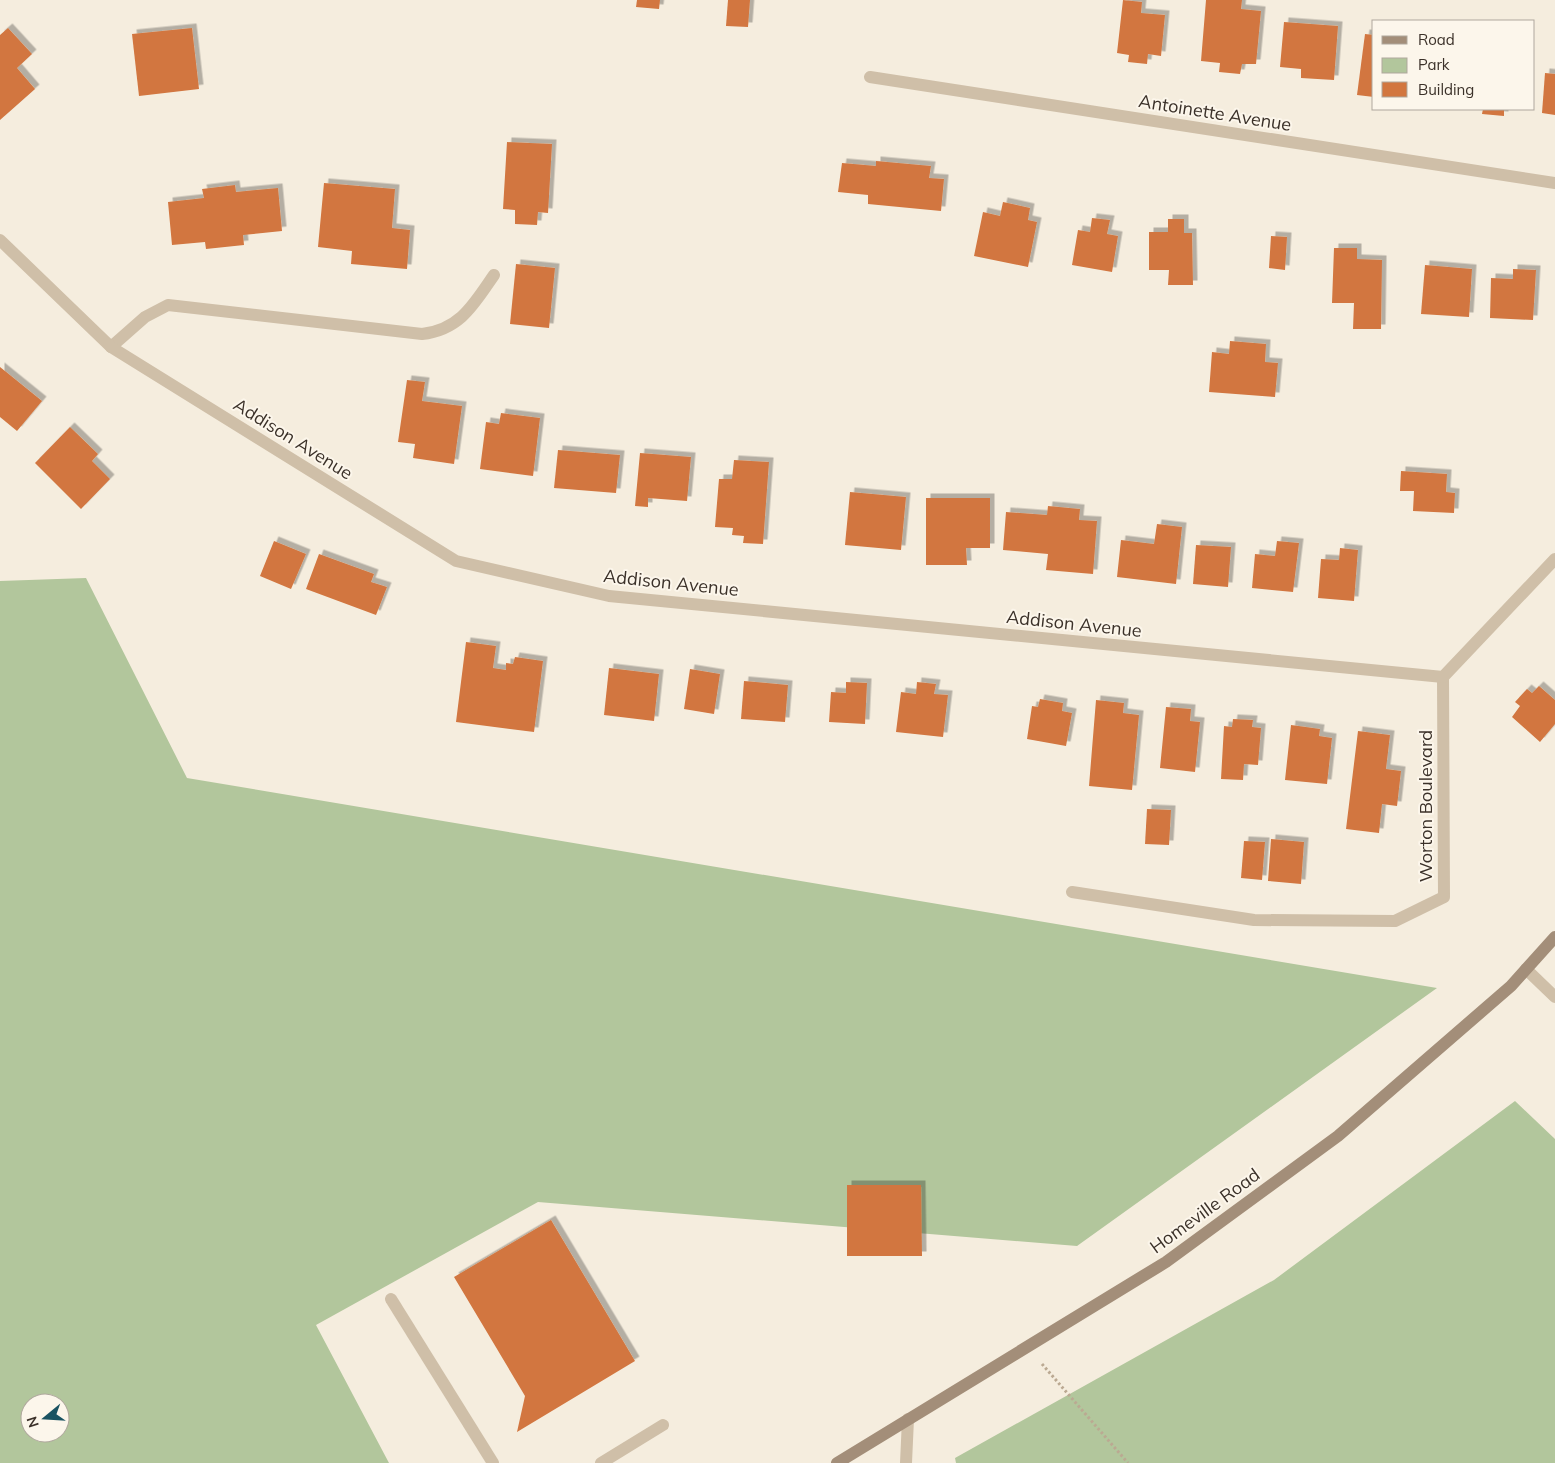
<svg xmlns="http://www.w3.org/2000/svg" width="1555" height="1463" font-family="Mulish,sans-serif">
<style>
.green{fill:#b2c69c;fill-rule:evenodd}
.building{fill:#d2763f;filter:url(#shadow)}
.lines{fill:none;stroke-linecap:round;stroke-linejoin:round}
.path{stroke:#bba992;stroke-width:3;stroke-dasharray:2.5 2.5;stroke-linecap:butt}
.lane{stroke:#cfbfa8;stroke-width:12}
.street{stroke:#cfbfa8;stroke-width:12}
.secondary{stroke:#a38e79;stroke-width:12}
.labels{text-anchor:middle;stroke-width:4;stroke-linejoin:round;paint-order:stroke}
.street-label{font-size:18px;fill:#3b3129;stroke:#fcf6eb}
</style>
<defs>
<filter id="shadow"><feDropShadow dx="4.5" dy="-4.5" stdDeviation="0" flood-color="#0004"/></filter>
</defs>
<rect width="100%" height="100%" fill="#f5edde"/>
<!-- green -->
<g class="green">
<path d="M86,578L187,778L1437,988L1077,1246L538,1202L316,1325L389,1463H0V581ZM30,1403H60V1433H30Z"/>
<polygon points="1515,1101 1555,1139 1555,1463 956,1463 955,1458 1274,1280"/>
</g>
<!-- building -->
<g class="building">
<polygon points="637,0 660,0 659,9 636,7"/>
<polygon points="728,0 750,0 748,27 726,26"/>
<polygon points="1123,0 1142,2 1141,13 1165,15 1161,56 1148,54 1147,64 1128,62 1129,55 1117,53"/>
<polygon points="1206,0 1242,0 1241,9 1261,11 1256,64 1242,64 1240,74 1219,72 1220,63 1201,61"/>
<polygon points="1284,22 1338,26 1334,80 1301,78 1301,69 1280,67"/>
<polygon points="8,28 32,54 17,68 35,89 0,120 0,35"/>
<polygon points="192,28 199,89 139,96 132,34"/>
<polygon points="1365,34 1374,35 1374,97 1357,95"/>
<polygon points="1545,73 1555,74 1555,115 1542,113"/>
<polygon points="1483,109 1504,109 1504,116 1482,114"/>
<polygon points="507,142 552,144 548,213 538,212 537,225 515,224 515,210 503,209"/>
<polygon points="876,161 931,166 929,178 944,179 941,211 868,204 868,195 838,192 842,163 876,166"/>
<polygon points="324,183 395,189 392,228 410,230 407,269 351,264 352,251 318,247"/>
<polygon points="235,185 236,192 278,188 282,231 243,235 244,245 206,249 205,242 172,245 168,202 204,198 202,189"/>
<polygon points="1003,202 1030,208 1028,220 1037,222 1028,267 974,256 983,212 1000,216"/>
<polygon points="1092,218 1110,220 1107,234 1118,236 1112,272 1072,265 1078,230 1090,232"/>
<polygon points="1168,219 1184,219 1184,233 1192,233 1193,285 1168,285 1169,270 1149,270 1149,232 1168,232"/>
<polygon points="1271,236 1287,237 1285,270 1269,268"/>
<polygon points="1334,248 1357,248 1357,259 1382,260 1381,329 1353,329 1354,303 1332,303"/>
<polygon points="516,264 555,268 549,328 510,324"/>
<polygon points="1425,265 1472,269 1469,317 1421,314"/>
<polygon points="1513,269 1536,270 1533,320 1490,318 1491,278 1513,279"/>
<polygon points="1230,341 1266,344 1265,362 1278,363 1275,397 1209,392 1212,352 1229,354"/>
<polygon points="0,367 42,401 17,431 0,417"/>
<polygon points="407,380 425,382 422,401 462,406 454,464 413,458 415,444 398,442"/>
<polygon points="501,413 540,418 533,476 480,469 486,422 499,424"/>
<polygon points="70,427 98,454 92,461 110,479 81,509 35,463"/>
<polygon points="558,450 620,455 616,493 554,488"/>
<polygon points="640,453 691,457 687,501 648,498 648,507 635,506"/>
<polygon points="734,460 769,462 763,544 743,543 744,536 732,535 733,528 715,527 719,479 732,479"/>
<polygon points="1401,471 1447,474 1446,492 1455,493 1454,513 1413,511 1414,491 1400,491"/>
<polygon points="850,492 906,497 901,550 845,545"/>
<polygon points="926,498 990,498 990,548 966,548 967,565 926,565"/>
<polygon points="1048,506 1080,509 1079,520 1097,521 1093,574 1046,570 1048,554 1003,550 1006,512 1047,515"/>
<polygon points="1157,524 1182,527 1176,584 1117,577 1121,540 1154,544"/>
<polygon points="274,541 306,554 291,589 260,576"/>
<polygon points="1277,541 1299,543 1293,592 1252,588 1255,554 1275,556"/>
<polygon points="1196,545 1231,547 1228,587 1193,584"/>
<polygon points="1340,548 1358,550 1354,601 1318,598 1321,559 1339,560"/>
<polygon points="319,554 374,574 371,582 387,587 376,615 306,589"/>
<polygon points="466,642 496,646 493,668 506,670 506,663 513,664 515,657 543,661 534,732 456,722"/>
<polygon points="609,668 659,674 654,721 604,715"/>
<polygon points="690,669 720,674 714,714 684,709"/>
<polygon points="744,681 788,685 785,722 741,719"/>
<polygon points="846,682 867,683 865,724 829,722 831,692 846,693"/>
<polygon points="917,682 936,684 934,694 948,695 943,737 896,732 901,692 916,694"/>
<polygon points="1539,686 1555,700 1555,724 1540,742 1512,717 1520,706 1515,702 1527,689 1532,693"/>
<polygon points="1040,699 1063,703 1062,711 1072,713 1066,746 1027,739 1032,706 1038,707"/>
<polygon points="1096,700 1124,703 1123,713 1139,715 1132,790 1089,786"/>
<polygon points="1166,707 1191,709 1190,721 1200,722 1195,772 1160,768"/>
<polygon points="1233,719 1253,720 1252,727 1261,728 1258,765 1244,764 1243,780 1221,779 1224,726 1232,727"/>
<polygon points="1291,725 1320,729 1319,736 1332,738 1327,784 1285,780"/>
<polygon points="1358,731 1390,735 1386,769 1401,771 1397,806 1382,804 1379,833 1346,829"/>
<polygon points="1147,809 1171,810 1169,845 1145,844"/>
<polygon points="1271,839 1304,842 1301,884 1268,881"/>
<polygon points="1244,841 1265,842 1262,880 1241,878"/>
<polygon points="847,1185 921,1185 922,1256 847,1256"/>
<polygon points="551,1220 635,1361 517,1432 525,1396 454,1277"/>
</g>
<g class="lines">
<!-- path -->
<polyline class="path" points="1042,1364 1128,1463"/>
<!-- lane -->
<g class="lane">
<path d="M111,347L145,317L168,305L422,334C460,330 474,304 494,275"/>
<polyline points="1072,892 1254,920 1395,921 1444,897 1443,677"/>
<polyline points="1526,969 1555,997"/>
<polyline points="391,1299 493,1463"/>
<polyline points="601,1463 663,1425"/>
<polyline points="906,1463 908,1419"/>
</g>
<!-- street -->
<g class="street">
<polyline points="870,77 1555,183"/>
<polyline points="0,240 111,347 456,561 609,596 1443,677 1555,559"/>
</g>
<!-- secondary -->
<polyline class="secondary" points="837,1463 1166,1262 1338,1136 1511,986 1555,937"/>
</g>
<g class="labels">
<!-- street labels -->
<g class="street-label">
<text transform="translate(1215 113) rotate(9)" y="6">Antoinette Avenue</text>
<text transform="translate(293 439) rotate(32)" y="6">Addison Avenue</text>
<text transform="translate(671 583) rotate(6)" y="6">Addison Avenue</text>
<text transform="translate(1074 624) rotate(6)" y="6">Addison Avenue</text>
<text transform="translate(1426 806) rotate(-90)" y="6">Worton Boulevard</text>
<text transform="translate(1205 1211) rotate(-36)" y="6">Homeville Road</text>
</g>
</g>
<!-- legend -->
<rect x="1372" y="20" width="162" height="90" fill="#fcf6eb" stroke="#afa79d"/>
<rect x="1382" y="36" width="25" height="8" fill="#a38e79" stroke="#afa79d"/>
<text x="1418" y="45" font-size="15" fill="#3b3129">Road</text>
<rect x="1382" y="58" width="25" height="15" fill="#b2c69c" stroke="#afa79d"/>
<text x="1418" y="70" font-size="15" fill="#3b3129">Park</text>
<rect x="1382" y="82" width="25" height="15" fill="#d2763f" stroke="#afa79d"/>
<text x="1418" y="95" font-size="15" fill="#3b3129">Building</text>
<!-- north arrow -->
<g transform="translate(45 1418) rotate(252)"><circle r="24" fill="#fcf6eb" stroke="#afa79d"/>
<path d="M0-4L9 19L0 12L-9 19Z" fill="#1a5362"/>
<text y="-8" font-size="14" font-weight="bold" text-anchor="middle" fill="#3b3129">N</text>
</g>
</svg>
